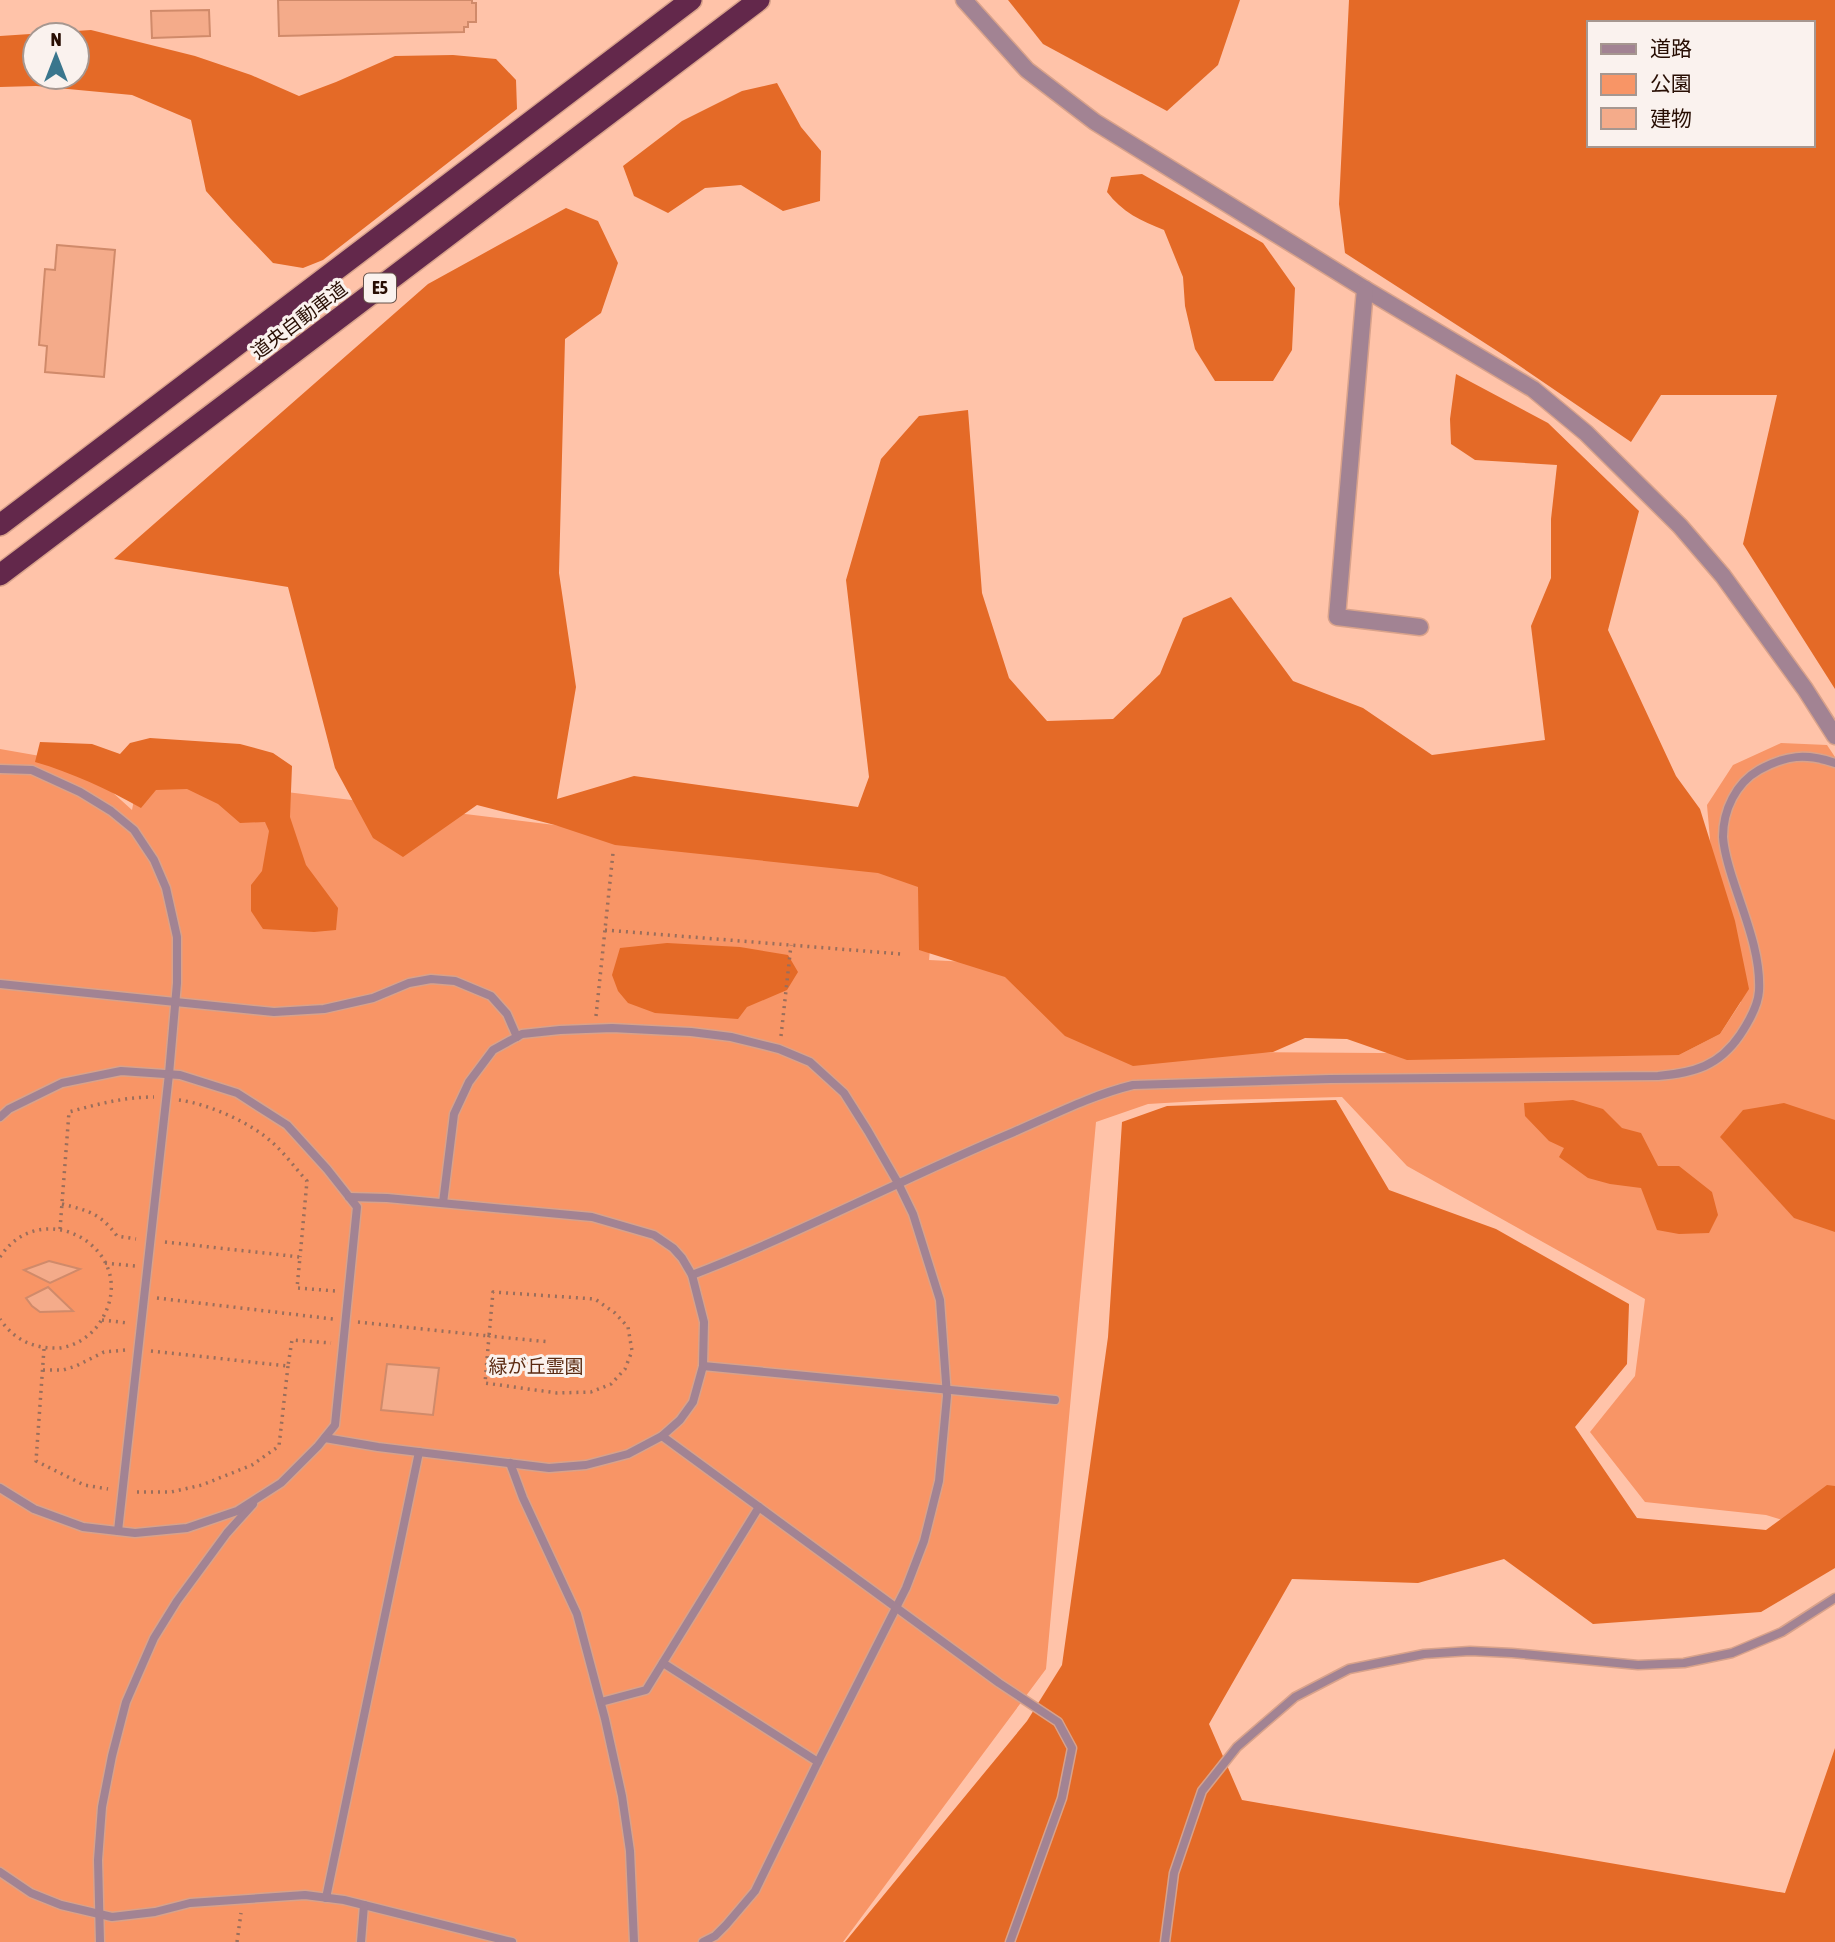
<svg xmlns="http://www.w3.org/2000/svg" width="1835" height="1942" font-family="'Asap Condensed','Noto Sans JP',sans-serif">
<style>
.green{fill:#f89566}
.forest{fill:#e46a27;fill-rule:evenodd}
.building{fill:#f4ab8a;stroke:#d08a6a;stroke-width:2}
.lines{fill:none;stroke-linecap:round;stroke-linejoin:round}
.lane-casing{stroke:#d8a28b;stroke-width:11}
.street-casing{stroke:#d8a28b;stroke-width:19}
.highway-casing{stroke:#d8a28b;stroke-width:24}
.path{stroke:#9a6e5b;stroke-width:3.5;stroke-dasharray:2 5;stroke-linecap:butt}
.lane{stroke:#a28393;stroke-width:8}
.street{stroke:#a28393;stroke-width:16}
.highway{stroke:#63284b;stroke-width:21}
.labels{text-anchor:middle;stroke-width:6;stroke-linejoin:round;paint-order:stroke}
.shield{fill:#faf2ee;stroke:#67524a;stroke-width:2}
.shield-label{font-size:18px;font-weight:bold;fill:#280e03}
.street-label{font-size:19px;fill:#280e03;stroke:#faf2ee}
.park-label{font-size:19px;fill:#5b2b12;stroke:#faf2ee}
</style>
<rect width="100%" height="100%" fill="#ffc3a9"/>
<!-- green -->
<polygon class="green" points="1781,743 1827,745 1835,757 1835,1536 1766,1515 1645,1502 1590,1432 1635,1376 1645,1299 1407,1166 1342,1097 1216,1100 1148,1104 1096,1122 1046,1669 843,1942 0,1942 0,749 80,763 132,810 139,774 937,872 929,960 1008,964 1101,1051 1679,1055 1720,1034 1741,1002 1711,851 1707,805 1733,765"/>
<!-- forest -->
<g class="forest">
<polygon points="1008,0 1240,0 1218,65 1167,111 1043,44"/>
<path d="M1349,0H1835V689L1743,544L1777,395H1661L1631,442L1505,356L1345,253L1339,204ZM1588,23H1812V145H1588Z"/>
<path d="M91,30L195,56L251,75L299,96L336,82L395,56L453,55L496,59L516,80L517,109L323,260L303,268L273,263L231,219L206,191L191,120L132,95L36,86L0,87V36ZM35,35H77V77H35Z"/>
<polygon points="777,83 801,127 821,151 820,201 783,211 741,185 705,188 668,213 634,196 623,166 682,121 742,91"/>
<path d="M1142,174L1263,243L1295,288L1292,350L1273,381H1215L1195,349L1185,306L1183,277L1164,230C1141,221 1122,212 1107,192L1111,177Z"/>
<polygon points="566,208 598,221 618,263 601,313 565,339 559,573 576,687 557,799 634,776 858,807 869,777 846,580 881,459 919,416 968,410 982,593 1009,678 1047,721 1113,719 1160,674 1183,618 1231,597 1293,681 1363,708 1432,755 1545,740 1531,626 1551,578 1551,519 1557,465 1475,460 1451,444 1450,419 1456,374 1548,423 1639,511 1608,630 1676,776 1700,809 1735,921 1749,989 1720,1034 1679,1055 1407,1060 1347,1039 1305,1038 1273,1052 1133,1066 1065,1036 1005,977 919,950 918,887 878,873 615,845 555,825 477,805 403,857 373,838 335,768 288,587 114,559 428,284"/>
<path d="M150,738L240,744L273,753L292,766L290,817L306,865L338,908L336,930L314,932L263,929L251,911V885L262,871L269,831L265,822L240,823L218,804L187,789L156,790L141,808C107,789 73,773 35,762L40,742L92,744L120,754L130,743Z"/>
<polygon points="667,943 740,947 788,955 798,972 787,990 747,1007 738,1019 655,1013 628,1003 618,991 612,975 620,948"/>
<polygon points="1336,1100 1389,1190 1496,1229 1629,1304 1627,1364 1575,1427 1637,1518 1766,1530 1827,1485 1835,1486 1835,1568 1761,1612 1593,1624 1504,1559 1418,1583 1292,1579 1209,1724 1242,1800 1785,1893 1835,1748 1835,1942 845,1942 1027,1721 1062,1665 1108,1337 1122,1122 1167,1106"/>
<polygon points="1573,1100 1603,1109 1622,1128 1641,1133 1658,1166 1679,1166 1712,1192 1718,1215 1709,1233 1679,1234 1657,1230 1641,1188 1610,1184 1588,1178 1559,1157 1564,1148 1549,1141 1525,1116 1524,1103"/>
<polygon points="1784,1103 1835,1120 1835,1232 1794,1218 1720,1137 1743,1110"/>
</g>
<!-- building -->
<g class="building">
<polygon points="278,0 472,0 472,3 476,3 476,22 468,22 468,27 464,27 464,32 279,36"/>
<polygon points="209,10 210,36 152,38 151,11"/>
<polygon points="57,245 115,250 104,377 45,372 47,346 39,345 45,269 55,270"/>
<polygon points="49,1261 80,1269 50,1283 24,1270"/>
<polygon points="48,1287 73,1311 40,1312 32,1306 26,1298"/>
<polygon points="387,1364 439,1368 433,1415 381,1410"/>
</g>
<g class="lines">
<!-- lane casing -->
<g class="lane-casing">
<g id="lane">
<polyline points="0,769 32,770 80,792 111,811 134,830 154,860 166,888 177,937 177,983 169,1074 118,1531"/>
<polyline points="0,984 274,1012 324,1009 373,998 409,983 431,979 455,981 491,996 507,1014 517,1037"/>
<polyline points="0,1117 9,1109 62,1083 121,1071 180,1075 237,1093 287,1125 327,1169 357,1207 335,1425 318,1446 281,1483 237,1511 187,1528 135,1533 83,1527 34,1509 0,1488"/>
<polyline points="443,1203 454,1114 469,1082 493,1050 522,1034 560,1030 612,1028 691,1032 731,1037 779,1049 810,1062 844,1093 868,1131 898,1183 913,1214 940,1300 947,1396 939,1481 924,1541 906,1588 818,1762 755,1891 726,1925 715,1936 703,1942"/>
<path d="M692,1275C801,1233 906,1177 1014,1132C1053,1115 1092,1095 1133,1085L1330,1079L1658,1076C1694,1073 1719,1066 1740,1035C1748,1023 1758,1007 1759,991C1761,955 1745,917 1734,883C1729,868 1724,852 1723,837C1723,810 1736,783 1759,770C1786,755 1806,753 1835,763"/>
<polyline points="703,1366 1055,1400"/>
<polyline points="662,1436 999,1683 1058,1722 1072,1748 1062,1798 1010,1942"/>
<polyline points="325,1438 378,1447 549,1468 586,1465 628,1454 662,1436 680,1420 693,1402 703,1366 704,1322 692,1275 682,1258 673,1248 654,1235 592,1217 387,1198 349,1197"/>
<polyline points="510,1463 523,1498 577,1614 605,1719 622,1796 630,1851 634,1942"/>
<polyline points="663,1663 818,1762"/>
<polyline points="601,1702 646,1690 759,1507"/>
<polyline points="0,1872 31,1893 61,1905 112,1917 155,1912 190,1903 305,1895 344,1900 512,1942"/>
<polyline points="326,1898 419,1452"/>
<polyline points="100,1942 98,1860 102,1807 112,1756 126,1702 154,1638 177,1601 227,1533 253,1504"/>
<polyline points="361,1942 364,1905"/>
<polyline points="1165,1942 1174,1873 1202,1791 1237,1747 1295,1697 1349,1669 1424,1654 1470,1651 1512,1653 1638,1665 1684,1663 1732,1653 1782,1632 1835,1598"/>
</g>
</g>
<!-- street casing -->
<g class="street-casing">
<g id="street">
<polyline points="964,0 1027,70 1095,122 1365,289 1533,389 1586,433 1680,526 1723,576 1805,689 1835,736"/>
<polyline points="1365,289 1337,617 1420,627"/>
</g>
</g>
<!-- highway casing -->
<g class="highway-casing">
<g id="highway">
<polyline points="0,525 691,0"/>
<polyline points="0,575 759,0"/>
</g>
</g>
<!-- path -->
<g class="path">
<polyline points="605,930 901,954"/>
<polyline points="596,1016 613,853"/>
<polyline points="781,1036 791,945"/>
<path d="M179,1100C209,1104 252,1123 274,1144C286,1155 296,1169 307,1181L300,1257"/>
<path d="M62,1204C89,1211 100,1213 117,1236L136,1239"/>
<path d="M60,1229L69,1112C98,1104 124,1097 154,1097"/>
<polyline points="165,1242 300,1257 297,1288 336,1291"/>
<path d="M0,1257C43,1192 142,1251 102,1319C94,1334 77,1346 59,1348C34,1349 14,1340 0,1319"/>
<polyline points="105,1263 135,1266"/>
<polyline points="157,1298 333,1319"/>
<polyline points="102,1320 128,1323"/>
<polyline points="358,1322 489,1336 493,1292 595,1299 615,1313 628,1327 632,1351 625,1369 611,1384 591,1392 557,1393 485,1383 489,1336 550,1342"/>
<polyline points="44,1349 36,1461 84,1485 108,1489"/>
<polyline points="151,1351 288,1366 292,1340 331,1343"/>
<polyline points="43,1370 63,1370 76,1366 104,1352 126,1350"/>
<polyline points="137,1492 171,1492 202,1485 252,1465 279,1446 288,1366"/>
<polyline points="237,1942 241,1913"/>
</g>
<!-- lane -->
<use href="#lane" class="lane"/>
<!-- street -->
<use href="#street" class="street"/>
<!-- highway -->
<use href="#highway" class="highway"/>
</g>
<g class="labels">
<!-- shield labels -->
<rect class="shield" x="364" y="273.5" width="32" height="29" rx="5"/>
<g class="shield-label">
<text x="380" y="294">E5</text>
</g>
<!-- street labels -->
<g class="street-label">
<text transform="translate(299 320) rotate(-37)" y="7">道央自動車道</text>
</g>
<!-- park labels -->
<g class="park-label">
<text x="536" y="1373">緑が丘霊園</text>
</g>
</g>
<!-- legend -->
<rect x="1587" y="21" width="228" height="126" fill="#faf2ee" stroke="#a69790" stroke-width="2"/>
<rect x="1601" y="44" width="35" height="10" fill="#a28393" stroke="#a69790" stroke-width="2"/>
<text x="1650" y="56" font-size="21" fill="#280e03">道路</text>
<rect x="1601" y="74" width="35" height="21" fill="#f89566" stroke="#a69790" stroke-width="2"/>
<text x="1650" y="91" font-size="21" fill="#280e03">公園</text>
<rect x="1601" y="108" width="35" height="21" fill="#f4ab8a" stroke="#a69790" stroke-width="2"/>
<text x="1650" y="126" font-size="21" fill="#280e03">建物</text>
<!-- north arrow -->
<g transform="translate(56 56)"><circle r="33" fill="#faf2ee" stroke="#a69790" stroke-width="2"/>
<path d="M0-5L12 26L0 18L-12 26Z" fill="#3a768d"/>
<text y="-10" font-size="19" font-weight="bold" text-anchor="middle" fill="#280e03">N</text>
</g>
</svg>
